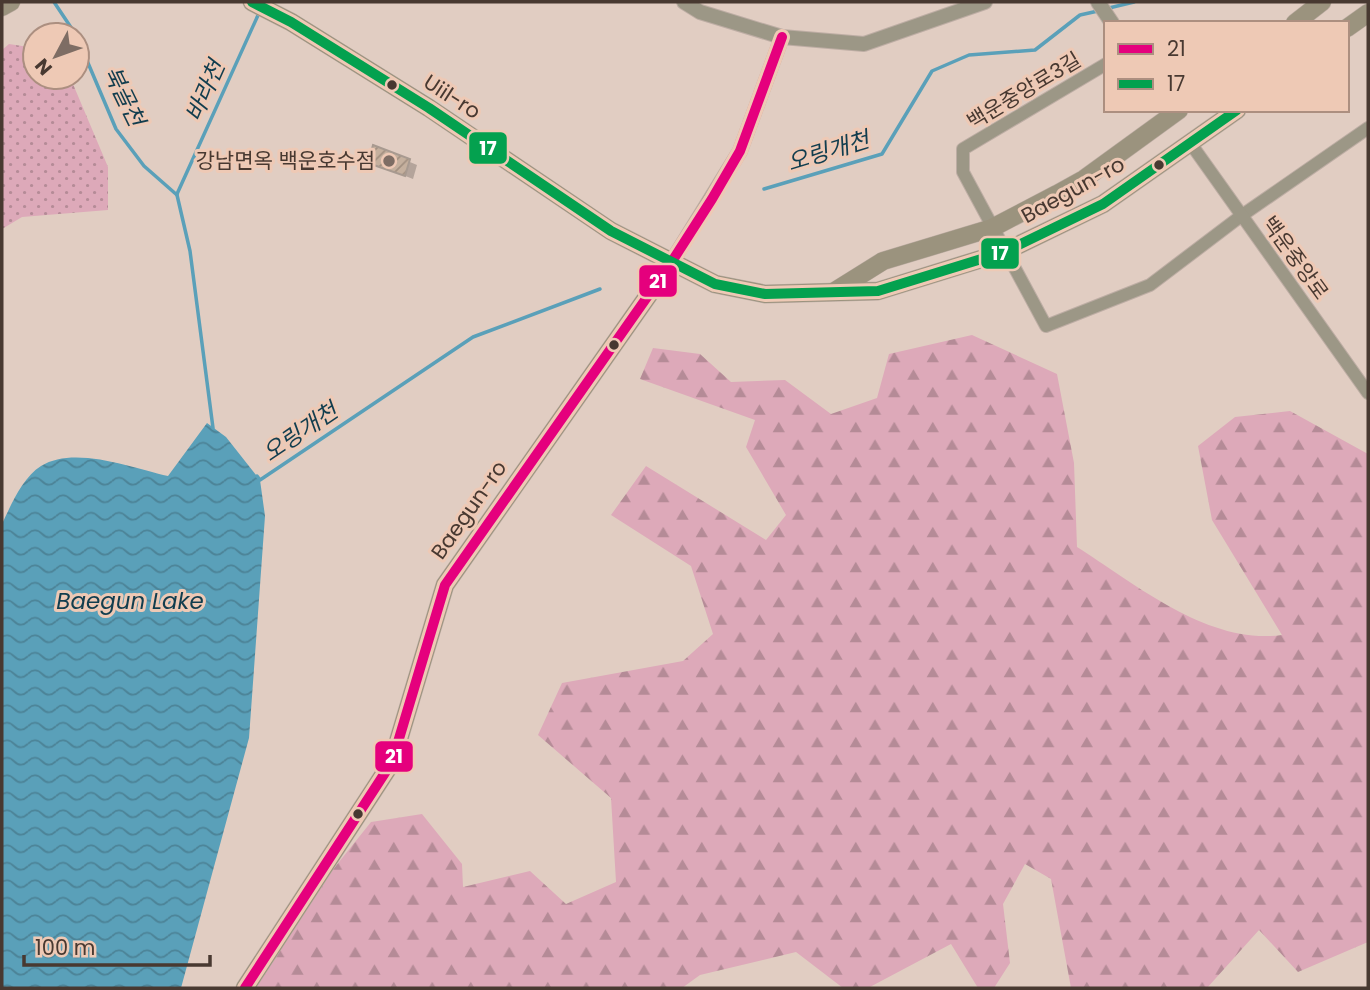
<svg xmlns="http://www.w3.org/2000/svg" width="1370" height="990" font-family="Poppins,'Noto Sans KR',sans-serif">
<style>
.forest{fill:url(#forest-firs)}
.park{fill:url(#park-dots)}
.water{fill:url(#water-waves)}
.shadow{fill:#0003}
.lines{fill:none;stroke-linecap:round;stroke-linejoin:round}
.stream{stroke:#5aa0b9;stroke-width:3.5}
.building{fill:url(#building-hatch);stroke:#a89a90;stroke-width:2}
.minor-casing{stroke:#bdada4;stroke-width:14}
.tertiary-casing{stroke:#bdada4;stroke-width:16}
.secondary-casing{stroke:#bdada4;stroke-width:19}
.minor{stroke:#9c9786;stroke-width:12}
.tertiary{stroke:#9c9786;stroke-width:14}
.secondary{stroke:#9b937e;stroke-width:18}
.bus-1-casing{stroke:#eec9b5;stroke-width:16}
.bus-2-casing{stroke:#eec9b5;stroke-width:16}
.bus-1{stroke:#e5007d;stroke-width:10}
.bus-2{stroke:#04a14f;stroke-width:10}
.bus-dot{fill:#483931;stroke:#eec9b5;stroke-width:2.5}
.poi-dot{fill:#7e6d64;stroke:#eec9b5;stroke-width:2.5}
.labels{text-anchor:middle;stroke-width:6;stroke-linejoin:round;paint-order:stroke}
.street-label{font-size:21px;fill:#483931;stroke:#eec9b5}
.poi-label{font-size:21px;fill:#483931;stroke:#eec9b5;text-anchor:end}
.water-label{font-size:23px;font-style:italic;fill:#113d4e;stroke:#eec9b5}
.line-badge{stroke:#eec9b5;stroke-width:2.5}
.badge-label{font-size:19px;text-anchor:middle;font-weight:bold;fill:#fff}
</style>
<defs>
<pattern id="forest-firs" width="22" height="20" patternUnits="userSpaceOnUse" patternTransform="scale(1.75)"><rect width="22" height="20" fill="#dda9b9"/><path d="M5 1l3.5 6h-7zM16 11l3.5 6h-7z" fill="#b58b97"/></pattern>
<pattern id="park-dots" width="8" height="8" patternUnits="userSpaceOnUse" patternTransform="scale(1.75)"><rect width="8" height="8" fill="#dda9b9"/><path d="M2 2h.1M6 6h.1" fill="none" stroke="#b58b97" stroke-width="1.8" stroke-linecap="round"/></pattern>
<pattern id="water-waves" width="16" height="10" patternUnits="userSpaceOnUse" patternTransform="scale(1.75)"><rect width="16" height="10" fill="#5aa0b9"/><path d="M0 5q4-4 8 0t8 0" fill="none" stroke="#4c8397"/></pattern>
<pattern id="building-hatch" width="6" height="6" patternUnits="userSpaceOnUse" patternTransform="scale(1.75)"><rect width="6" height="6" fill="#c5b09e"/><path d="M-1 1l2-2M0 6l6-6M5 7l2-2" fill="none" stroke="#a29081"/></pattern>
</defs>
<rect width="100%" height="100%" fill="#e1cdc2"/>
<!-- forest -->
<path class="forest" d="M972,335L1057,374L1074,463L1077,547C1137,585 1208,645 1282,635L1212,520L1198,446L1235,417L1290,411L1368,454V942L1298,972L1259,930L1207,988H1071L1051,879L1025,864L1003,904L1010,963L994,988H978L951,944L868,988H843L796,952L700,975L682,988H253L303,907L371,822L422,814L462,864L463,887L530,871L566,904L616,882L611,798L538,735L562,683L683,661L713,634L691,566L611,515L646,466L766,540L786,515L746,447L755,420L640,379L653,348L700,354L731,382L785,380L831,414L877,398L889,354Z"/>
<!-- park -->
<polygon class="park" points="9,44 35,48 35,77 70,77 108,167 108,210 22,217 2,229 2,50"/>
<!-- water -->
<path class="water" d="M207,423L226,437L260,480L265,516L249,738L181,988H2V524C11,505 22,478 41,466C74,445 133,468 168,476Z"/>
<!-- shadow -->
<polygon class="shadow" points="374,147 417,165 413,179 370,162"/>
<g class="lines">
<!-- stream -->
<g class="stream">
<polyline points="54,2 76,35"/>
<polyline points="1109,8 1134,2"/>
<polyline points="77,37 116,129 144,166 177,195"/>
<polyline points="764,189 882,154 932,71 969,55 1035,50 1080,15 1098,11"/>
<polyline points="177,194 259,13"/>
<polyline points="177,195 190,251 213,428"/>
<polyline points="257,476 260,480 473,337 600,289"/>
</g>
</g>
<!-- building -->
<polygon class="building" points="373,145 410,159 405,176 368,163"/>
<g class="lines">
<!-- minor casing -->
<g class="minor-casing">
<g id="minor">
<polyline points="1106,64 963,149 963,172 1046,326 1150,285 1241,216 1368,128"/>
<polyline points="1191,144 1368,393"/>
</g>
</g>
<!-- tertiary casing -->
<g class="tertiary-casing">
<g id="tertiary">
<polyline points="684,2 700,12 782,37 864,44 985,2"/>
<polyline points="1098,2 1112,23"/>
<polyline points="671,263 740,151 782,37"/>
</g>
</g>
<!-- secondary casing -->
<g class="secondary-casing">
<g id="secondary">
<polyline points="252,2 291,22 429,108 611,231 715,284 765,294 878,291 1004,252 1103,204 1237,110"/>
<polyline points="2,7 11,2"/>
<polyline points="1295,23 1322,2"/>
<polyline points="1347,28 1368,13"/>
<polyline points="835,291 883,261 992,228 1057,194 1084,179 1179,110"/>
<polyline points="245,988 392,762 445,585 671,263"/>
</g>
</g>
<!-- minor -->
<use href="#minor" class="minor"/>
<!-- tertiary -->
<use href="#tertiary" class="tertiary"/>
<!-- secondary -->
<use href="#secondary" class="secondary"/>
<!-- bus-1 casing -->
<g class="bus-1-casing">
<polyline id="bus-1" points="245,988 392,762 445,585 671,263 712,199 740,151 782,37"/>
</g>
<!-- bus-2 casing -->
<g class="bus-2-casing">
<polyline id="bus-2" points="252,2 291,22 429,108 611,231 715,284 765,294 878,291 1004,252 1103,204 1237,110"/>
</g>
<!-- bus-1 -->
<use href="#bus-1" class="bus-1"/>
<!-- bus-2 -->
<use href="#bus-2" class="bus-2"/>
</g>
<!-- markers -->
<g class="bus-dot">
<circle cx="392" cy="85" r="6"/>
<circle cx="1159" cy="165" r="6"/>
<circle cx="614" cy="345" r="6"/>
<circle cx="358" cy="814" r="6"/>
</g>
<circle class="poi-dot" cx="389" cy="161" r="7"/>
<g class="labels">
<!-- street labels -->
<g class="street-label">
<text transform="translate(1024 91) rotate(-31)" y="7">백운중앙로3길</text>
<text transform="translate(452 97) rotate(33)" y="7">Uiil-ro</text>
<text transform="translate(1073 190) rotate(-29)" y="7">Baegun-ro</text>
<text transform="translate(1295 258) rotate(54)" y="7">백운중앙로</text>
<text transform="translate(469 510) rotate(-55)" y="7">Baegun-ro</text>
</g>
<!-- poi labels -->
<g class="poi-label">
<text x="375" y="168">강남면옥 백운호수점</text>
</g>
<!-- water labels -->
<g class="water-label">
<text transform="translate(205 91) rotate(-66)" y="8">바라천</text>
<text transform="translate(124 96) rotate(64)" y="8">북골천</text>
<text transform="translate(828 151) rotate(-17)" y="8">오링개천</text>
<text transform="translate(300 432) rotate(-34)" y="8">오링개천</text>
<text x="130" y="609">Baegun Lake</text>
</g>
</g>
<g class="line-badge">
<rect x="468" y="131" width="40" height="34" rx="7" fill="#04a14f"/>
<rect x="980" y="237" width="40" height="33" rx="7" fill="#04a14f"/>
<rect x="638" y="264" width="40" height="34" rx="7" fill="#e5007d"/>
<rect x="374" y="740" width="40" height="33" rx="7" fill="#e5007d"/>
</g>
<g class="badge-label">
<text x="488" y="155">17</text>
<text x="1000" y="260">17</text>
<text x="658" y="288">21</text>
<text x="394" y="763">21</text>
</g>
<!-- border -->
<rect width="1370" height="990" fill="none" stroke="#483931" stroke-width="7"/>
<!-- legend -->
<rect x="1104" y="21" width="245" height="91" fill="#eec9b5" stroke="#ac8f80" stroke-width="2"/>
<rect x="1118" y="44" width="35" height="10" fill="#e5007d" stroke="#ac8f80" stroke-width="2"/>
<text x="1167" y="56" font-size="21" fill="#483931">21</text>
<rect x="1118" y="79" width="35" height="10" fill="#04a14f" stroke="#ac8f80" stroke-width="2"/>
<text x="1167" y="91" font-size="21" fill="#483931">17</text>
<!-- north arrow -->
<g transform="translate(56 56) rotate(229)"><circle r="33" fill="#eec9b5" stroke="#ac8f80" stroke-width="2"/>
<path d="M0-5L12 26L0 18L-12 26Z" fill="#7e6d64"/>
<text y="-10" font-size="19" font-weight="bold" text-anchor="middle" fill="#483931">N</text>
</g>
<!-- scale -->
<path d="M24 955v10h186v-10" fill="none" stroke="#483931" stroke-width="3.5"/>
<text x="35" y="955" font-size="21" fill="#483931" stroke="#eec9b5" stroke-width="5" paint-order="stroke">100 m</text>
</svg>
